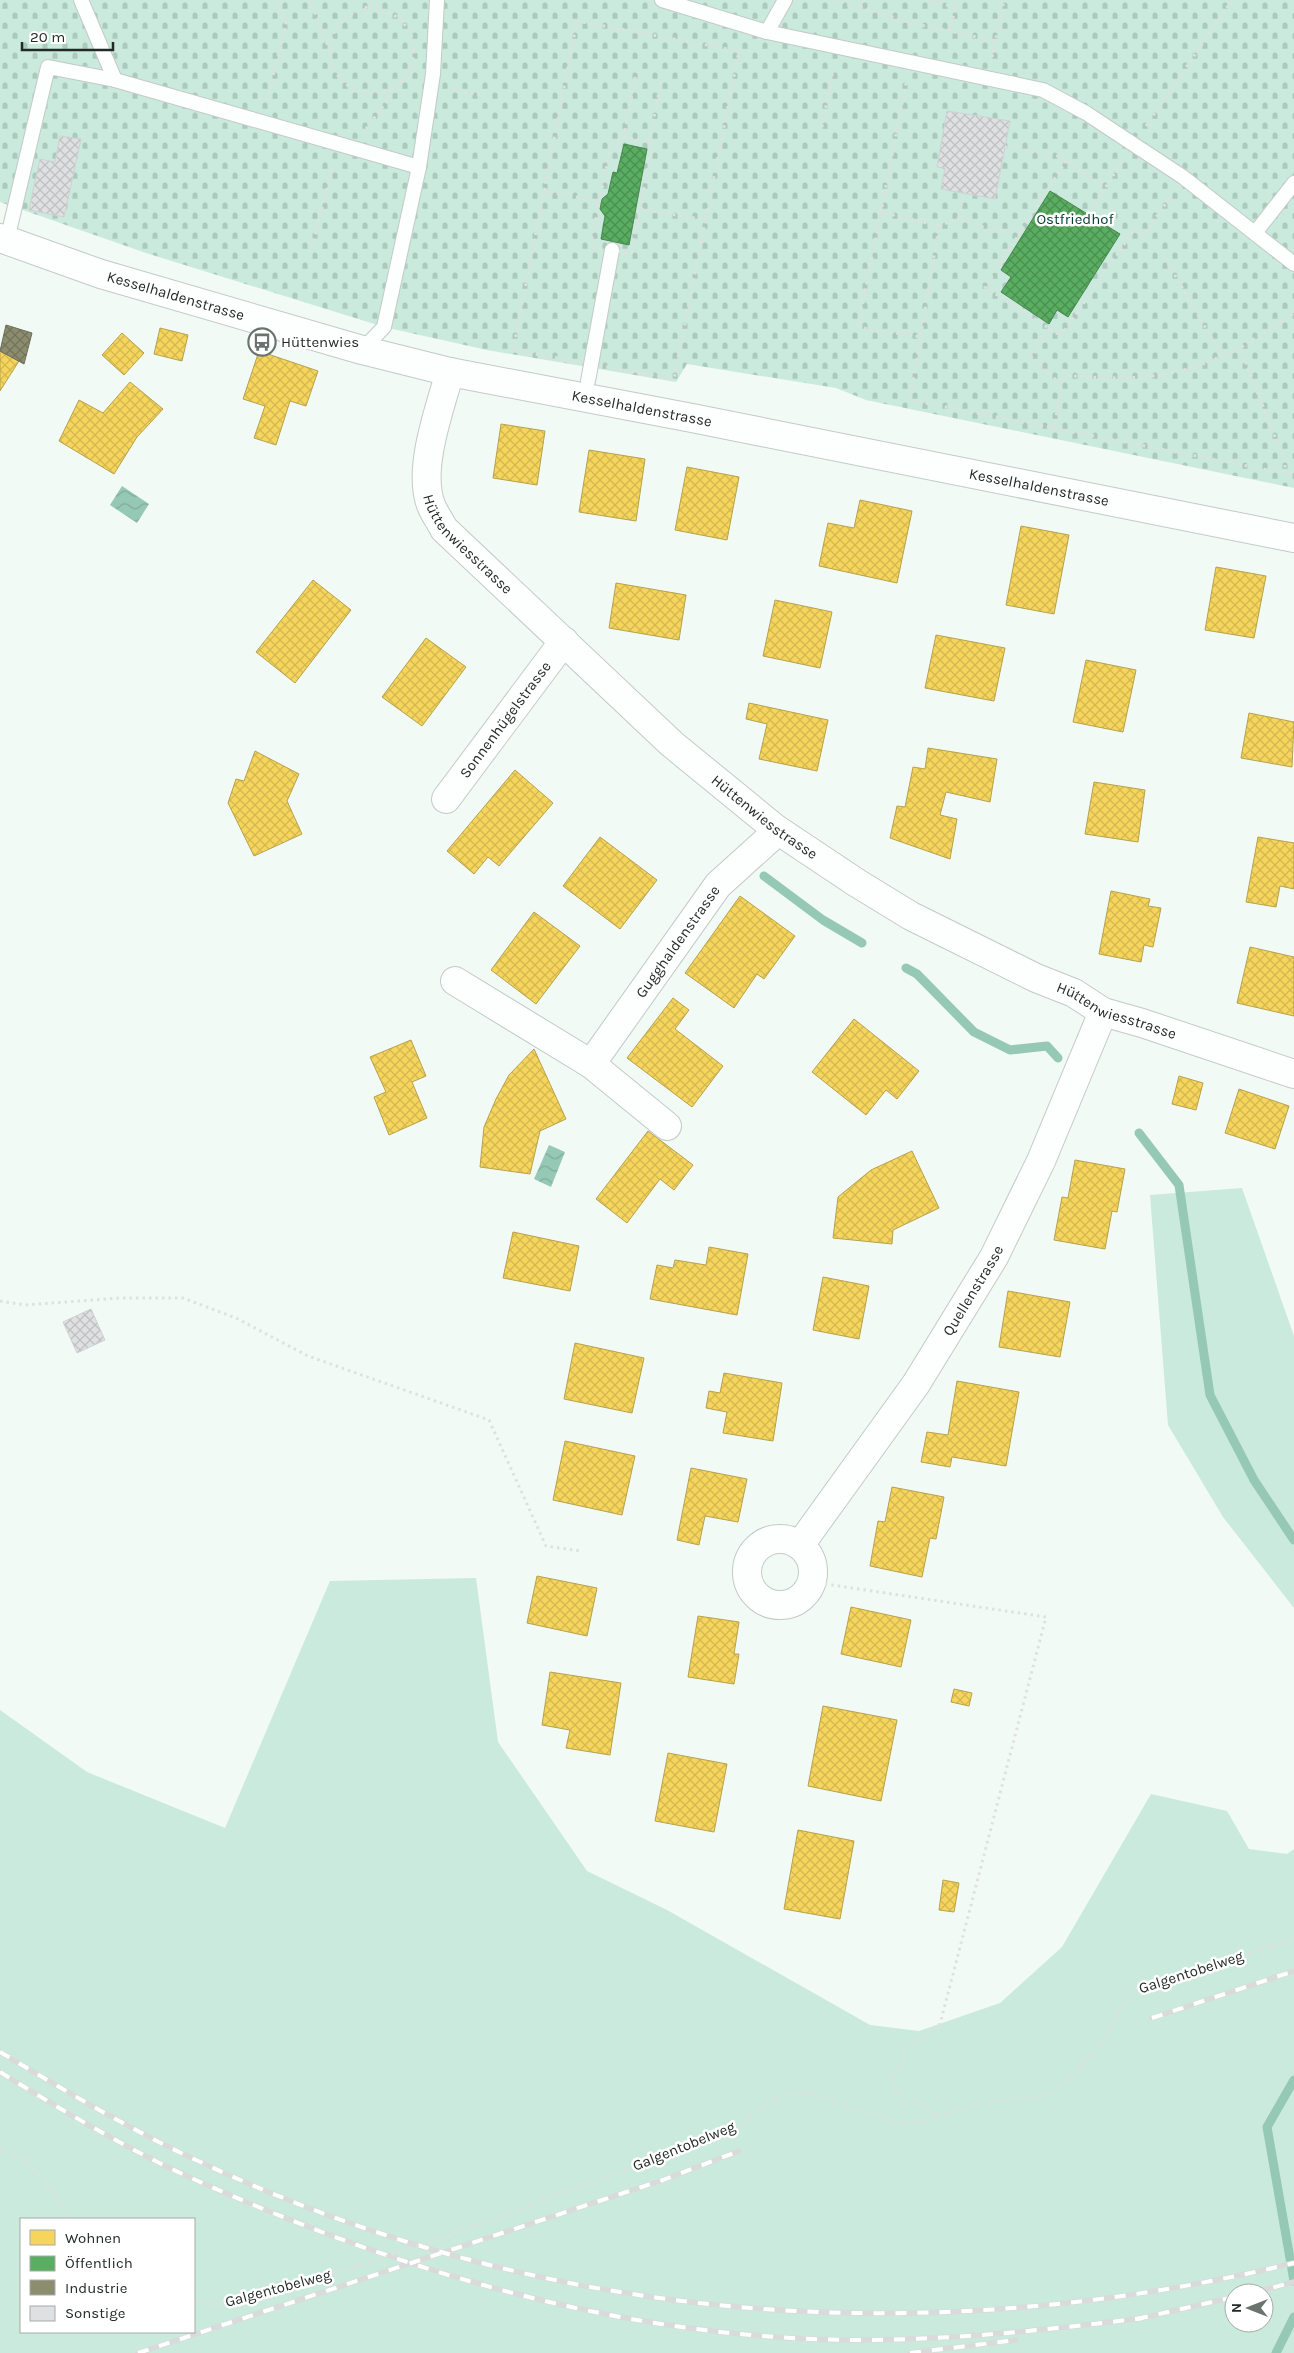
<svg xmlns="http://www.w3.org/2000/svg" width="1294" height="2353" font-family="Karla,sans-serif">
<style>
.green{fill:#c9eadd;fill-rule:evenodd}
.cemetery{fill:url(#cemetery-stones)}
.water{fill:url(#water-waves)}
.homes{fill:url(#homes-cross-hatch);stroke:#b6a24c}
.public{fill:url(#public-cross-hatch);stroke:#498650}
.industry{fill:url(#industry-cross-hatch);stroke:#6c6f59}
.lines{fill:none;stroke-linecap:round;stroke-linejoin:round}
.stream{stroke:#95c8b5;stroke-width:9}
.building{fill:url(#building-cross-hatch);stroke:#d0d2d3}
.lane-casing{stroke:#c3cac7;stroke-width:16}
.street-casing{stroke:#c3cac7;stroke-width:30}
.path{stroke:#dfe1e1;stroke-width:3;stroke-dasharray:2.5 4;stroke-linecap:butt}
.lane{stroke:#fdfefe;stroke-width:14}
.street{stroke:#fdfefe;stroke-width:28}
.rail-casing{stroke:#d9dbdb;stroke-width:5.5}
.rail{stroke:#fff;stroke-width:4;stroke-dasharray:11;stroke-linecap:butt}
.path-bridge{stroke:#dfe1e1;stroke-width:3;stroke-dasharray:2.5 4;stroke-linecap:butt}
.labels{text-anchor:middle;stroke-width:5;stroke-linejoin:round;paint-order:stroke}
.park-label{font-size:15px;fill:#003e2e;stroke:#fff}
.street-label{font-size:15px;fill:#222a27;stroke:#fff}
.poi-label{font-size:15px;fill:#222a27;stroke:#fff;text-anchor:start}
</style>
<defs>
<pattern id="cemetery-stones" width="16" height="16" patternUnits="userSpaceOnUse" patternTransform="scale(1.25)"><rect width="16" height="16" fill="#c9eadd"/><path d="M2 7V4a2 2 0 0 1 4 0v3zM10 15v-3a2 2 0 0 1 4 0v3z" fill="#acc9be"/></pattern>
<pattern id="water-waves" width="16" height="10" patternUnits="userSpaceOnUse" patternTransform="scale(1.25)"><rect width="16" height="10" fill="#95c8b5"/><path d="M0 5q4-4 8 0t8 0" fill="none" stroke="#80ac9c"/></pattern>
<pattern id="homes-cross-hatch" width="8" height="8" patternUnits="userSpaceOnUse" patternTransform="scale(1.25)"><rect width="8" height="8" fill="#f6d55c"/><path d="M0 0l8 8M0 8l8-8" fill="none" stroke="#d3b750"/></pattern>
<pattern id="public-cross-hatch" width="8" height="8" patternUnits="userSpaceOnUse" patternTransform="scale(1.25)"><rect width="8" height="8" fill="#5aae61"/><path d="M0 0l8 8M0 8l8-8" fill="none" stroke="#4a8e50"/></pattern>
<pattern id="industry-cross-hatch" width="8" height="8" patternUnits="userSpaceOnUse" patternTransform="scale(1.25)"><rect width="8" height="8" fill="#8c8c6e"/><path d="M0 0l8 8M0 8l8-8" fill="none" stroke="#72735a"/></pattern>
<pattern id="building-cross-hatch" width="8" height="8" patternUnits="userSpaceOnUse" patternTransform="scale(1.25)"><rect width="8" height="8" fill="#dee0e1"/><path d="M0 0l8 8M0 8l8-8" fill="none" stroke="#bec0c1"/></pattern>
</defs>
<rect width="100%" height="100%" fill="#f2faf6"/>
<!-- green -->
<g class="green">
<polygon points="1242,1188 1294,1336 1294,1608 1223,1517 1168,1425 1150,1195"/>
<path d="M476,1578L498,1742L587,1871L667,1910L870,2025L919,2031L1000,2003L1062,1947L1151,1794L1227,1811L1249,1849L1287,1854L1294,1849V2353H0V1710L87,1772L225,1828L330,1581ZM21,2219H194V2332H21ZM1234,2293H1264V2323H1234Z"/>
</g>
<!-- cemetery -->
<polygon class="cemetery" points="0,0 1294,0 1294,488 866,400 836,388 687,364 676,382 487,350 384,327 146,253 0,202"/>
<!-- water -->
<g class="water">
<polygon points="122,486 149,504 137,523 110,505"/>
<polygon points="549,1145 565,1152 551,1187 534,1179"/>
</g>
<!-- homes -->
<g class="homes">
<polygon points="160,328 188,335 182,361 154,354"/>
<polygon points="122,333 144,353 124,375 102,355"/>
<polygon points="0,351 19,361 0,391"/>
<polygon points="259,351 318,371 306,406 290,401 276,445 254,438 265,406 243,399"/>
<polygon points="130,382 163,409 137,437 114,474 59,441 79,400 103,413"/>
<polygon points="501,424 545,431 537,485 493,478"/>
<polygon points="589,450 645,459 636,521 579,512"/>
<polygon points="687,467 739,477 727,540 675,530"/>
<polygon points="860,500 912,511 897,583 819,566 828,523 854,528"/>
<polygon points="1021,526 1069,535 1054,614 1006,605"/>
<polygon points="1216,567 1266,576 1254,638 1205,630"/>
<polygon points="313,580 351,610 295,683 256,652"/>
<polygon points="616,583 686,595 679,640 609,628"/>
<polygon points="775,600 832,612 820,668 763,656"/>
<polygon points="936,635 1005,648 994,701 925,688"/>
<polygon points="426,638 466,667 422,726 382,697"/>
<polygon points="1086,660 1136,670 1123,732 1073,722"/>
<polygon points="749,703 828,720 817,771 759,759 767,724 746,719"/>
<polygon points="1249,713 1294,722 1292,767 1241,758"/>
<polygon points="928,748 997,759 990,802 946,792 940,815 957,819 950,859 890,838 897,806 905,807 913,767 925,769"/>
<polygon points="255,751 299,774 287,801 302,834 254,856 228,803 236,779 244,781"/>
<polygon points="515,770 553,803 499,866 488,857 474,874 447,851"/>
<polygon points="1094,782 1145,790 1138,842 1085,834"/>
<polygon points="600,837 657,880 620,929 563,886"/>
<polygon points="1258,837 1294,843 1294,889 1280,886 1276,907 1246,902"/>
<polygon points="1111,891 1150,899 1148,906 1161,908 1153,947 1144,945 1141,962 1099,954"/>
<polygon points="740,896 795,936 764,979 757,974 734,1008 685,973"/>
<polygon points="534,912 580,946 536,1004 491,970"/>
<polygon points="1250,947 1294,957 1294,1016 1237,1003"/>
<polygon points="673,998 689,1010 675,1029 723,1066 692,1107 627,1058"/>
<polygon points="854,1019 919,1071 897,1099 886,1090 866,1115 812,1072"/>
<polygon points="411,1040 426,1076 412,1082 427,1118 389,1135 374,1097 386,1092 370,1057"/>
<polygon points="534,1049 566,1119 540,1131 530,1174 480,1167 484,1127 496,1099 509,1075"/>
<polygon points="1179,1076 1203,1083 1196,1110 1172,1104"/>
<polygon points="1239,1089 1289,1106 1275,1149 1225,1133"/>
<polygon points="648,1131 693,1165 674,1190 660,1179 627,1223 596,1199"/>
<polygon points="912,1151 939,1208 893,1230 892,1244 833,1238 838,1197 871,1170"/>
<polygon points="1075,1160 1125,1169 1117,1212 1112,1211 1105,1249 1054,1240 1062,1197 1068,1198"/>
<polygon points="513,1232 579,1246 570,1291 503,1278"/>
<polygon points="709,1247 748,1254 737,1315 650,1299 657,1265 673,1268 675,1260 706,1265"/>
<polygon points="823,1277 869,1286 859,1339 813,1330"/>
<polygon points="1008,1291 1070,1302 1060,1357 999,1347"/>
<polygon points="575,1343 644,1358 632,1413 564,1399"/>
<polygon points="724,1373 782,1383 773,1441 723,1433 727,1412 706,1408 709,1391 720,1393"/>
<polygon points="957,1381 1019,1392 1006,1466 952,1457 950,1467 921,1462 927,1432 948,1435"/>
<polygon points="565,1441 635,1456 622,1515 553,1500"/>
<polygon points="691,1468 747,1479 738,1522 705,1516 699,1545 677,1540"/>
<polygon points="892,1487 944,1497 936,1539 930,1538 922,1577 870,1566 878,1521 885,1522"/>
<polygon points="537,1576 597,1588 587,1636 527,1623"/>
<polygon points="851,1607 911,1620 901,1667 841,1654"/>
<polygon points="698,1616 739,1622 734,1654 739,1654 734,1684 688,1677"/>
<polygon points="550,1672 621,1683 610,1755 566,1748 570,1730 542,1725"/>
<polygon points="954,1689 972,1693 969,1706 951,1702"/>
<polygon points="823,1706 897,1720 881,1801 808,1786"/>
<polygon points="668,1753 727,1764 714,1832 655,1821"/>
<polygon points="798,1830 854,1841 840,1919 784,1909"/>
<polygon points="943,1880 959,1883 954,1912 939,1910"/>
</g>
<!-- public -->
<g class="public">
<polygon points="624,144 647,149 629,245 601,239 605,216 600,209 602,199 608,194 613,172 617,173"/>
<polygon points="1050,191 1120,234 1068,317 1057,310 1049,324 1001,292 1011,277 1001,270"/>
</g>
<!-- industry -->
<polygon class="industry" points="6,325 32,333 24,364 0,351"/>
<g class="lines">
<!-- stream -->
<g class="stream">
<polyline points="764,876 823,920 862,943"/>
<polyline points="906,968 917,974 974,1032 1010,1050 1047,1046 1058,1058"/>
<polyline points="1139,1133 1179,1185 1210,1395 1254,1480 1294,1540"/>
<polyline points="1294,2080 1267,2127 1294,2281"/>
<polyline points="1276,2353 1294,2317"/>
</g>
</g>
<!-- building -->
<g class="building">
<polygon points="947,111 1010,121 995,199 941,189 945,168 937,167"/>
<polygon points="60,136 81,139 64,217 29,210 40,159 55,162"/>
<polygon points="91,1309 105,1340 77,1353 63,1322"/>
</g>
<g class="lines">
<!-- lane casing -->
<g class="lane-casing">
<g id="lane">
<polyline points="81,0 115,80 419,167"/>
<polyline points="662,0 767,32 1043,90 1086,113 1183,177 1294,264"/>
<polyline points="767,32 785,0"/>
<polyline points="1255,233 1294,183"/>
<polyline points="7,240 48,67 115,80"/>
<polyline points="362,350 384,327 419,167 433,74 437,0"/>
<polyline points="588,381 612,250"/>
</g>
</g>
<!-- street casing -->
<g class="street-casing">
<g id="street">
<path id="s1" d="M0,238L101,274L362,350L450,372L692,418L1294,538"/>
<path id="s2" d="M450,372C440,408 417,469 431,505C434,513 440,521 444,529L672,744L776,829L857,883L911,916L1036,978L1074,993L1103,1012L1142,1023L1294,1074"/>
<path id="s3" d="M446,799L564,641"/>
<polyline points="455,981 591,1064 667,1126"/>
<path id="s4" d="M591,1064L718,885L769,839L776,829"/>
<circle cx="780" cy="1572" r="33"/>
<path id="s5" d="M800,1545L916,1384L994,1257L1041,1161L1103,1012"/>
</g>
</g>
<!-- path -->
<g class="path">
<polyline points="310,0 329,49"/>
<polyline points="835,0 859,8 864,0"/>
<polyline points="927,0 955,7"/>
<polyline points="860,7 911,23 996,41"/>
<polyline points="365,8 376,0"/>
<circle cx="372" cy="51" r="42"/>
<polygon points="577,21 739,51 674,379 513,350"/>
<polyline points="950,31 957,0"/>
<polyline points="992,57 1004,0"/>
<polyline points="906,83 881,212 939,226 910,400 1294,475"/>
<polyline points="452,89 483,96"/>
<polyline points="267,100 286,24 277,0"/>
<polyline points="1146,126 1232,0"/>
<polyline points="822,127 833,70"/>
<polyline points="366,129 398,86"/>
<polygon points="624,137 649,142 651,153 631,253 590,247 611,145"/>
<polyline points="624,137 636,73"/>
<polyline points="649,142 662,77"/>
<polyline points="1005,147 1058,156 1106,187"/>
<polyline points="1066,161 985,287 1061,336 1134,230 1143,236 1171,196"/>
<polyline points="544,191 598,201"/>
<polyline points="641,209 706,220"/>
<polyline points="881,212 858,327 921,337"/>
<polyline points="1088,214 1122,162"/>
<polyline points="959,218 963,193"/>
<polyline points="939,226 959,218 993,231 1021,230"/>
<polyline points="312,247 333,166"/>
<polyline points="1165,258 1222,356"/>
<polyline points="1050,329 1031,358 1061,384"/>
<path d="M1054,428L1063,375C1107,379 1154,381 1197,366C1212,361 1226,354 1240,348"/>
<polyline points="1285,474 1285,462 1240,348 1294,313"/>
<polyline points="0,1301 25,1305 120,1298 183,1298 236,1318 308,1356 489,1420 546,1546 581,1551"/>
<polyline points="812,1582 1046,1617 940,2024 906,2049 893,2081 903,2104 919,2101 937,2117"/>
<polyline points="0,2149 26,2161 53,2190 68,2219"/>
<polyline points="485,2223 551,2197 732,2130 766,2104 788,2092 810,2092 848,2108 898,2123 919,2122 992,2100 1035,2098 1052,2092 1069,2078 1098,2049 1131,1991 1294,1939"/>
<polyline points="194,2302 222,2304 361,2265"/>
</g>
<!-- lane -->
<use href="#lane" class="lane"/>
<!-- street -->
<use href="#street" class="street"/>
<!-- rail casing -->
<g class="rail-casing">
<g id="rail">
<polyline points="1152,2018 1294,1971"/>
<path d="M0,2052C64,2090 129,2129 196,2160C545,2324 921,2353 1294,2263"/>
<path d="M0,2072C60,2109 125,2148 189,2177C398,2271 625,2339 856,2340C952,2340 1047,2330 1143,2318"/>
<polyline points="1252,2293 1294,2282"/>
<polyline points="1137,2319 1234,2297"/>
<polyline points="138,2353 663,2180 739,2151"/>
<polyline points="910,2353 1016,2340"/>
</g>
</g>
<!-- rail -->
<use href="#rail" class="rail"/>
<!-- path-bridge -->
<polyline class="path-bridge" points="361,2265 485,2223"/>
</g>
<!-- icons -->
<defs>
<g id="bus-ring" transform="scale(1.4375)"><circle r="9.5" fill="#fff" stroke="#6b736f" stroke-width="1.5"/><path d="M-5-6H5V4H4V6H2V4H-2V6H-4V4H-5ZM-3.5-4V0h7V-4ZM-3.5 1.2v1.5H-2V1.2ZM2 1.2v1.5H3.5V1.2Z" fill="#6b736f"/></g>
</defs>
<g fill-rule="evenodd">
<use href="#bus-ring" x="262" y="342"/>
</g>
<g class="labels">
<!-- park labels -->
<g class="park-label">
<text x="1075" y="224">Ostfriedhof</text>
</g>
<!-- street labels -->
<g class="street-label">
<text dy="5" stroke="none"><textPath href="#s1" startOffset="185">Kesselhaldenstrasse</textPath></text>
<text dy="5" stroke="none"><textPath href="#s1" startOffset="665">Kesselhaldenstrasse</textPath></text>
<text dy="5" stroke="none"><textPath href="#s1" startOffset="1070">Kesselhaldenstrasse</textPath></text>
<text dy="5" stroke="none"><textPath href="#s2" startOffset="190">Hüttenwiesstrasse</textPath></text>
<text dy="5" stroke="none"><textPath href="#s3" startOffset="99">Sonnenhügelstrasse</textPath></text>
<text dy="5" stroke="none"><textPath href="#s2" startOffset="595">Hüttenwiesstrasse</textPath></text>
<text dy="5" stroke="none"><textPath href="#s4" startOffset="150">Gugghaldenstrasse</textPath></text>
<text dy="5" stroke="none"><textPath href="#s2" startOffset="999">Hüttenwiesstrasse</textPath></text>
<text dy="5" stroke="none"><textPath href="#s5" startOffset="308">Quellenstrasse</textPath></text>
<text transform="translate(1191 1972) rotate(-18)" y="5">Galgentobelweg</text>
<text transform="translate(684 2146) rotate(-22)" y="5">Galgentobelweg</text>
<text transform="translate(278 2288) rotate(-15)" y="5">Galgentobelweg</text>
</g>
<!-- poi labels -->
<g class="poi-label">
<text x="281" y="347">Hüttenwies</text>
</g>
</g>
<!-- legend -->
<rect x="20" y="2218" width="175" height="115" fill="#ffffff" stroke="#a7aaa9"/>
<rect x="30" y="2230" width="25" height="15" fill="#f6d55c" stroke="#a7aaa9"/>
<text x="65" y="2243" font-size="15" fill="#222a27">Wohnen</text>
<rect x="30" y="2256" width="25" height="15" fill="#5aae61" stroke="#a7aaa9"/>
<text x="65" y="2268" font-size="15" fill="#222a27">Öffentlich</text>
<rect x="30" y="2280" width="25" height="15" fill="#8c8c6e" stroke="#a7aaa9"/>
<text x="65" y="2293" font-size="15" fill="#222a27">Industrie</text>
<rect x="30" y="2306" width="25" height="15" fill="#dee0e1" stroke="#a7aaa9"/>
<text x="65" y="2318" font-size="15" fill="#222a27">Sonstige</text>
<!-- north arrow -->
<g transform="translate(1249 2308) rotate(270)"><circle r="24" fill="#ffffff" stroke="#a7aaa9"/>
<path d="M0-4L9 19L0 12L-9 19Z" fill="#6b736f"/>
<text y="-8" font-size="14" font-weight="bold" text-anchor="middle" fill="#222a27">N</text>
</g>
<!-- scale -->
<path d="M22 42v8h91v-8" fill="none" stroke="#222a27" stroke-width="2.5"/>
<text x="30" y="42" font-size="15" fill="#222a27" stroke="#ffffff" stroke-width="4" paint-order="stroke">20 m</text>
</svg>
